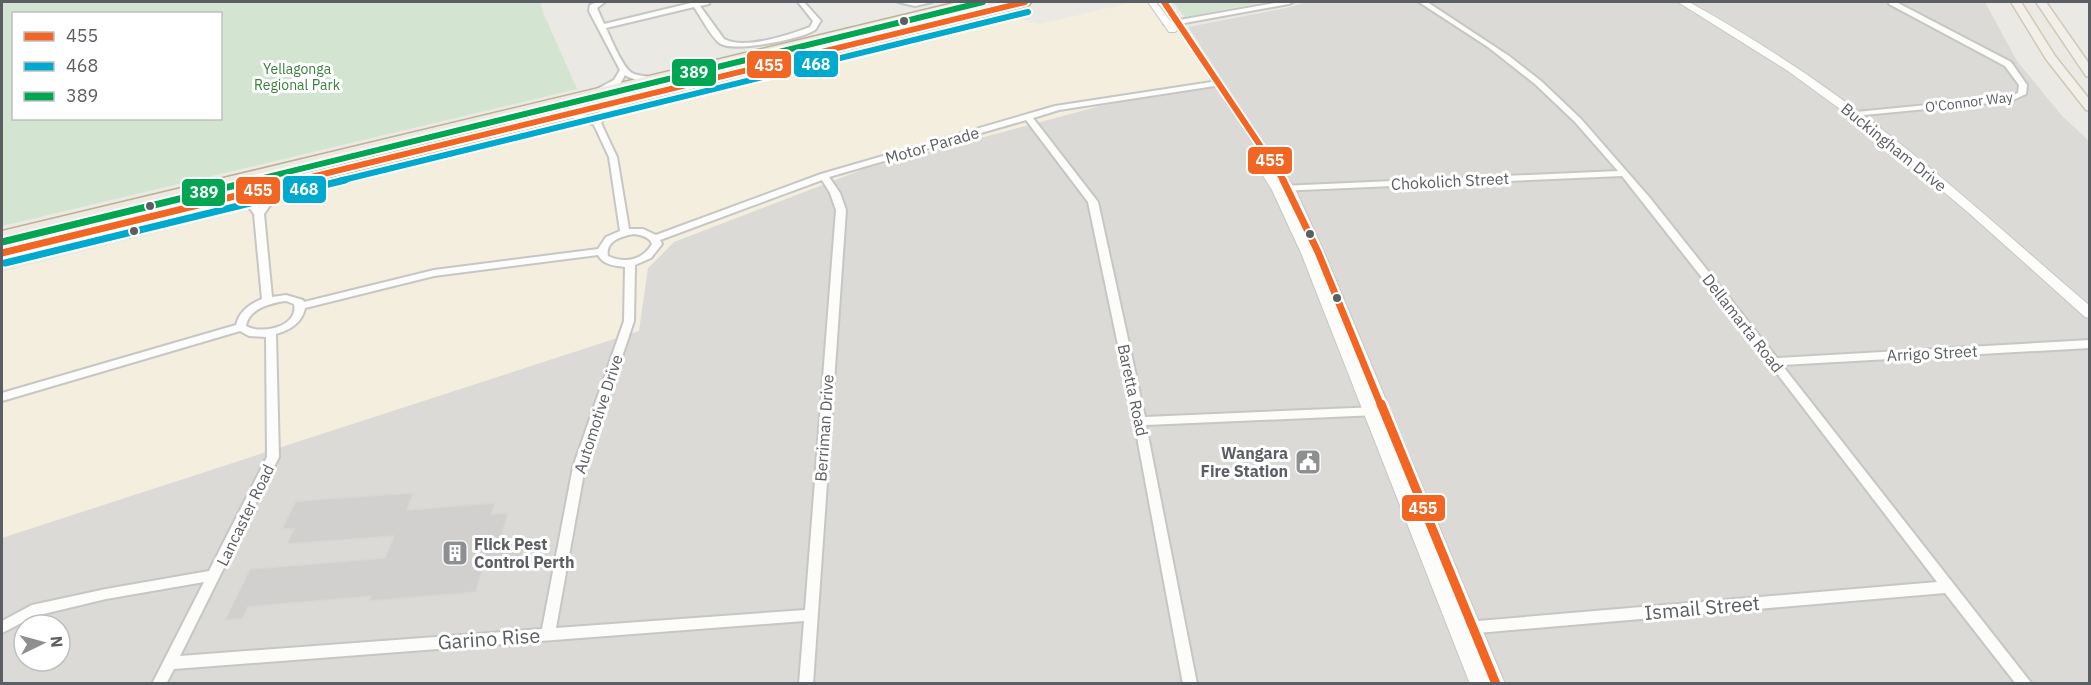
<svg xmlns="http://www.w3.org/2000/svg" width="2091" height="685" font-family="'IBM Plex Sans',sans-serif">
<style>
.commercial{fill:#f3eede}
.industrial{fill:#dbdad6;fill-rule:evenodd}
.green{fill:#d3e5d1;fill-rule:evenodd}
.building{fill:#d1d0ce;stroke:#d9d7d4;stroke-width:1.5}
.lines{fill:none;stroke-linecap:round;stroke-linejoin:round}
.street-casing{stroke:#c6c6c5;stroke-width:4}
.secondary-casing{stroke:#c6c7c6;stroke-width:2}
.primary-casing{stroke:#d0c8b4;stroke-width:3}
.highway-casing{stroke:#beb195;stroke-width:3}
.street{fill:#fcfcfb;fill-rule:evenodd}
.secondary{fill:#fcfcfb;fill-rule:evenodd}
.primary{fill:#f1efe7;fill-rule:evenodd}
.highway{fill:#edeae1;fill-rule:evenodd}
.bus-1-far2-casing{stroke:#fff;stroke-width:10}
.bus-1-far1-casing{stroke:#fff;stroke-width:11}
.bus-1-casing{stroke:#fff;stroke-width:14}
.bus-2-far1-casing{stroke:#fff;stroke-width:10}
.bus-2-casing{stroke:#fff;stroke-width:11}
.bus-3-far1-casing{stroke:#fff;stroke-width:10}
.bus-3-casing{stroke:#fff;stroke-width:11}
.bus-1-far2{stroke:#f26522;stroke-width:6}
.bus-1-far1{stroke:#f26522;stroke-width:7}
.bus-1{stroke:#f26522;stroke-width:9}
.bus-2-far1{stroke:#00a9ce;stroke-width:6}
.bus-2{stroke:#00a9ce;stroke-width:7}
.bus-3-far1{stroke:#00a651;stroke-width:6}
.bus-3{stroke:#00a651;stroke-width:7}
.bus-dot{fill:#5b5e62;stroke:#fff;stroke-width:2}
.labels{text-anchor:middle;stroke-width:6;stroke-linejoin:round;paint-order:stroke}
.far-park-label{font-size:14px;fill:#3c803e;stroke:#fff}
.far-street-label{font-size:14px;fill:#5b5e62;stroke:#fff}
.street-label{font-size:16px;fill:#5b5e62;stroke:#fff}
.poi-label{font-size:16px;font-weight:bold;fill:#5b5e62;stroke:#fff;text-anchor:end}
.near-street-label{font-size:20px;fill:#5b5e62;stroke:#fff}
.line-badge{stroke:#fff;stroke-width:2}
.badge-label{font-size:16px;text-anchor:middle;font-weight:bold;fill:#fff}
</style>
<rect width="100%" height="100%" fill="#eae9e4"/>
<!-- commercial -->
<polygon class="commercial" points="1134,2 1160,2 1188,27 1225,84 1100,106 864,169 674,242 648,269 639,331 2,538 2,272 1011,16 1040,24"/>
<!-- industrial -->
<path class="industrial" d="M1308,2H1985L2017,61L2062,116L2089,141V683H2V538L639,331L648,268L674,242L864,169L1100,106L1225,84L1188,27L1286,8ZM24,625H60V661H24Z"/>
<!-- green -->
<g class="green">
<path d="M2,2H541L542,10L577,89L2,226ZM14,14H220V118H14Z"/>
<polygon points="1173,2 1265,2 1185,17"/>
</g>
<!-- building -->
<polygon class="building" points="413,493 407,510 495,503 491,514 508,513 498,548 524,546 520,561 484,564 476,592 369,601 371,596 248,607 242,619 225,620 250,569 385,558 394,536 287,544 294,529 282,529 296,501"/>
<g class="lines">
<!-- street casing -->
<g class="street-casing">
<g id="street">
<path d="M597,2H605L597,8L604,24L691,3V2H709V4L700,6L724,39C744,50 789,35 810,27L813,21L798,2H804L821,21C820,21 816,29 816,29C805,39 735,52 721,44C712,39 701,17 694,7L606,28C611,39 623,68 632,73C639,77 648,75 655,79C648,83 632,80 625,75L620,84L600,93H597V89L614,80L620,70L589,11L590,5Z"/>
<polygon points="898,2 932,2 915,6"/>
<polygon points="1280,2 1293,2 1289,4 1168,26 1164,24 1168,22"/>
<polygon points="1419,2 1427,2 1509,56 1541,81 1581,119 1650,198 1777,358 2090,340 2090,348 1782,365 2032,684 2016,684 1945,593 1466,634 1461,632 1459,628 1461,624 1466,622 1937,582 1766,359 1622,176 1278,191 1276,189 1281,186 1618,171 1575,122 1535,84 1488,47"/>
<polygon points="1889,2 1896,2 2011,62 2027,85 2026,94 2011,101 1853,116 1853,112 1856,112 2009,97 2018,93 2019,85 2005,66 1889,4"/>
<path d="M1218,81L1222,83L1221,85L1059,110L1033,118L1098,202L1145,417L1377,407L1381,408L1383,411L1381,414L1377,415L1146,425L1197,684H1183L1134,421L1088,202L1026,120L829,177L840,193L846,210L813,684H799L804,621L174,669L166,684H152L204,582L106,599L35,616L2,633V621L32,605L106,589L209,571L267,457L266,337L249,336L240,331L2,401V393L236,325C239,312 249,304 262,299L254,214L248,206L245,176L246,174L249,173L253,176L259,208L263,201L260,173L264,170L268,173L273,201L264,214L272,297L286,295L303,300L304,302L434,270L598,249L606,237L620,231L609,157L594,125L580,118H565L561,116C571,110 585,115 595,119L601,111L621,99H624V103L607,115L601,123L617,157L629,229H643L656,235L821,174L1055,106ZM822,180L830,193L836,210L805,610L556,628L585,467L634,321L635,265L651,258L662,244L660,240ZM634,234C641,235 650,237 652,244C643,260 625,264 608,256C605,241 622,236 634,234ZM598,255C603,265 616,266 625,267L624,321L573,467L542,629L180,656L279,457L276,334C290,330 302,323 305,308L434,276ZM286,301L294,304C299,327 261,335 246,326C249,308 271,303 286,301Z"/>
</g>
</g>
<!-- secondary casing -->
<g class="secondary-casing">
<g id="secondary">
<polygon points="1148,2 1156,2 1177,30 1175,32 1169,32"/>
<polygon points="1160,2 1168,2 1295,189 1324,252 1505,684 1470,684 1301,253 1272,190 1250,155 1252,153 1259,152"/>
<path d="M1678,2H1689C1759,41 1826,85 1889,135C1958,189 2023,249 2090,306V318L2085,317L1970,214L1881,139L1788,71Z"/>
</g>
</g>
<!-- primary casing -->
<g class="primary-casing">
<g id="primary">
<polygon points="2011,2 2021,2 2055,56 2090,100 2090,111 2086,110 2046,59"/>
<polygon points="2036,2 2046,2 2090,65 2090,77 2086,76"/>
</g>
</g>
<!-- highway casing -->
<g class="highway-casing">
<g id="highway">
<polygon points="958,2 977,2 971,6 2,241 2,231"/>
<polygon points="1012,2 1031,2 1029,5 2,258 2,248"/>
</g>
</g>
<!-- street -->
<use href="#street" class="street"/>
<!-- secondary -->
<use href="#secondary" class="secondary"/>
<!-- primary -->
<use href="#primary" class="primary"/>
<!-- highway -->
<use href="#highway" class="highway"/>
<!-- bus-1-far2 casing -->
<g class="bus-1-far2-casing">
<g id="bus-1-far2">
<polyline points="1164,2 1284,181"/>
<polyline points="295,181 1025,2"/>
</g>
</g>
<!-- bus-1-far1 casing -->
<g class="bus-1-far1-casing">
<g id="bus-1-far1">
<polyline points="1283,180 1318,252 1381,406"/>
<polyline points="2,253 301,180"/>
</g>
</g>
<!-- bus-1 casing -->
<g class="bus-1-casing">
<polyline id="bus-1" points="1381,404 1496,684"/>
</g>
<!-- bus-2-far1 casing -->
<g class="bus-2-far1-casing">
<polyline id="bus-2-far1" points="339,181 1028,12"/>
</g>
<!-- bus-2 casing -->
<g class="bus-2-casing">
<polyline id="bus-2" points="5,263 345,180"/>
</g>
<!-- bus-3-far1 casing -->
<g class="bus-3-far1-casing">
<polyline id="bus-3-far1" points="251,181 983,2"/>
</g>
<!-- bus-3 casing -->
<g class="bus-3-casing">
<polyline id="bus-3" points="2,242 257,180"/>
</g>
<!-- bus-1-far2 -->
<use href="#bus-1-far2" class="bus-1-far2"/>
<!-- bus-1-far1 -->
<use href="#bus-1-far1" class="bus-1-far1"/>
<!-- bus-1 -->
<use href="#bus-1" class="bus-1"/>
<!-- bus-2-far1 -->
<use href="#bus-2-far1" class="bus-2-far1"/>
<!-- bus-2 -->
<use href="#bus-2" class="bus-2"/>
<!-- bus-3-far1 -->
<use href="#bus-3-far1" class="bus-3-far1"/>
<!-- bus-3 -->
<use href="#bus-3" class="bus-3"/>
</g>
<!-- icons -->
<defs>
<g id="civic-square" transform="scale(1.35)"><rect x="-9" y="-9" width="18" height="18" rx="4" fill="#8d8f90" stroke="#fff"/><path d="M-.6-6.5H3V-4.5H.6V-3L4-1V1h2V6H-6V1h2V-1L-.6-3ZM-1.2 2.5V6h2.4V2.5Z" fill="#fff"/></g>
<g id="building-square" transform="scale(1.35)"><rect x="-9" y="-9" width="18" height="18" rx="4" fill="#8d8f90" stroke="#fff"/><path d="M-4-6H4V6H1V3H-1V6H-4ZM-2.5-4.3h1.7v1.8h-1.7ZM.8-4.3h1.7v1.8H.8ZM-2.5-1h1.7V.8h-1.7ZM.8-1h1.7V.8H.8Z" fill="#fff"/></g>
</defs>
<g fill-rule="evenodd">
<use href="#civic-square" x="1308" y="462"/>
<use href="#building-square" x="455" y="553"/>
</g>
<!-- markers -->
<g class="bus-dot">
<circle cx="904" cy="21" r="5"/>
<circle cx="150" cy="206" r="5"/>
<circle cx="134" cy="231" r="5"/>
<circle cx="1310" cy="234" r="5"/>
<circle cx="1337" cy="298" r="5"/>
</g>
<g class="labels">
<!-- far-park labels -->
<g class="far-park-label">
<text x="297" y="74">Yellagonga<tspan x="297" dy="16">Regional Park</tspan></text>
</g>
<!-- far-street labels -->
<g class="far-street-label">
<text transform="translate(1969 102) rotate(-7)" y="5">O'Connor Way</text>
</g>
<!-- street labels -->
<g class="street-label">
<text transform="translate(932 145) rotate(-16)" y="6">Motor Parade</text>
<text transform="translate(1894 147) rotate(39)" y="6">Buckingham Drive</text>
<text transform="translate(1450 181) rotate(-3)" y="6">Chokolich Street</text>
<text transform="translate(1743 323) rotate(52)" y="6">Dellamarta Road</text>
<text transform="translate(1932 353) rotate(-3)" y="6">Arrigo Street</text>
<text transform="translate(1133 390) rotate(78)" y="6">Baretta Road</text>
<text transform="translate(598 414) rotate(-72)" y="6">Automotive Drive</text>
<text transform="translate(824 428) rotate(-86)" y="6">Berriman Drive</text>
<text transform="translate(245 515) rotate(-64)" y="6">Lancaster Road</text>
</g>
<!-- poi labels -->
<g class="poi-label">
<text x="1288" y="459">Wangara<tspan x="1288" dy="18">Fire Station</tspan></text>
<text x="474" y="550" text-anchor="start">Flick Pest<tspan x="474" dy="18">Control Perth</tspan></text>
</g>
<!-- near-street labels -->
<g class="near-street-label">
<text transform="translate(1702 608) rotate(-5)" y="7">Ismail Street</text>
<text transform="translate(489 639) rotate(-4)" y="7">Garino Rise</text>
</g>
</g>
<g class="line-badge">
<rect x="793" y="50" width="46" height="28" rx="6" fill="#00a9ce"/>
<rect x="746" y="50" width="46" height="29" rx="6" fill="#f26522"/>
<rect x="671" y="58" width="46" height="29" rx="6" fill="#00a651"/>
<rect x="1247" y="146" width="46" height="29" rx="6" fill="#f26522"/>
<rect x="282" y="175" width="45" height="29" rx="6" fill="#00a9ce"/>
<rect x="235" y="176" width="46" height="29" rx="6" fill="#f26522"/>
<rect x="181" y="178" width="45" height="29" rx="6" fill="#00a651"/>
<rect x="1401" y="494" width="45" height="28" rx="6" fill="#f26522"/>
</g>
<g class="badge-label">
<text x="816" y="70">468</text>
<text x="769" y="71">455</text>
<text x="694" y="78">389</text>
<text x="1270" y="166">455</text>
<text x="304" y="195">468</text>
<text x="258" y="196">455</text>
<text x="204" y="198">389</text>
<text x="1423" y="514">455</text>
</g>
<!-- border -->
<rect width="2091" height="685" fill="none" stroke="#5b5e62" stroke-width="6"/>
<!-- legend -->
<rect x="12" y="12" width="210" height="108" fill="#ffffff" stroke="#bdbfc0" stroke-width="1.5"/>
<rect x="24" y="32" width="30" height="9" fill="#f26522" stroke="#bdbfc0" stroke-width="1.5"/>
<text x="66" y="42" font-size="18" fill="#5b5e62">455</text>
<rect x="24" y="62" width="30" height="9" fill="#00a9ce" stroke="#bdbfc0" stroke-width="1.5"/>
<text x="66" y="72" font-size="18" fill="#5b5e62">468</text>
<rect x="24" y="92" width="30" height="9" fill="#00a651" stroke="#bdbfc0" stroke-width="1.5"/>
<text x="66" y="102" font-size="18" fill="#5b5e62">389</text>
<!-- north arrow -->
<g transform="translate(42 643) rotate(85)"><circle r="28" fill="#ffffff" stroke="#bdbfc0" stroke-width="1.5"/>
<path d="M0-4.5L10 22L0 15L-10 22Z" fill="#8d8f90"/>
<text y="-9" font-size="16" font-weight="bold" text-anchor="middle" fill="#5b5e62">N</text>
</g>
</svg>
